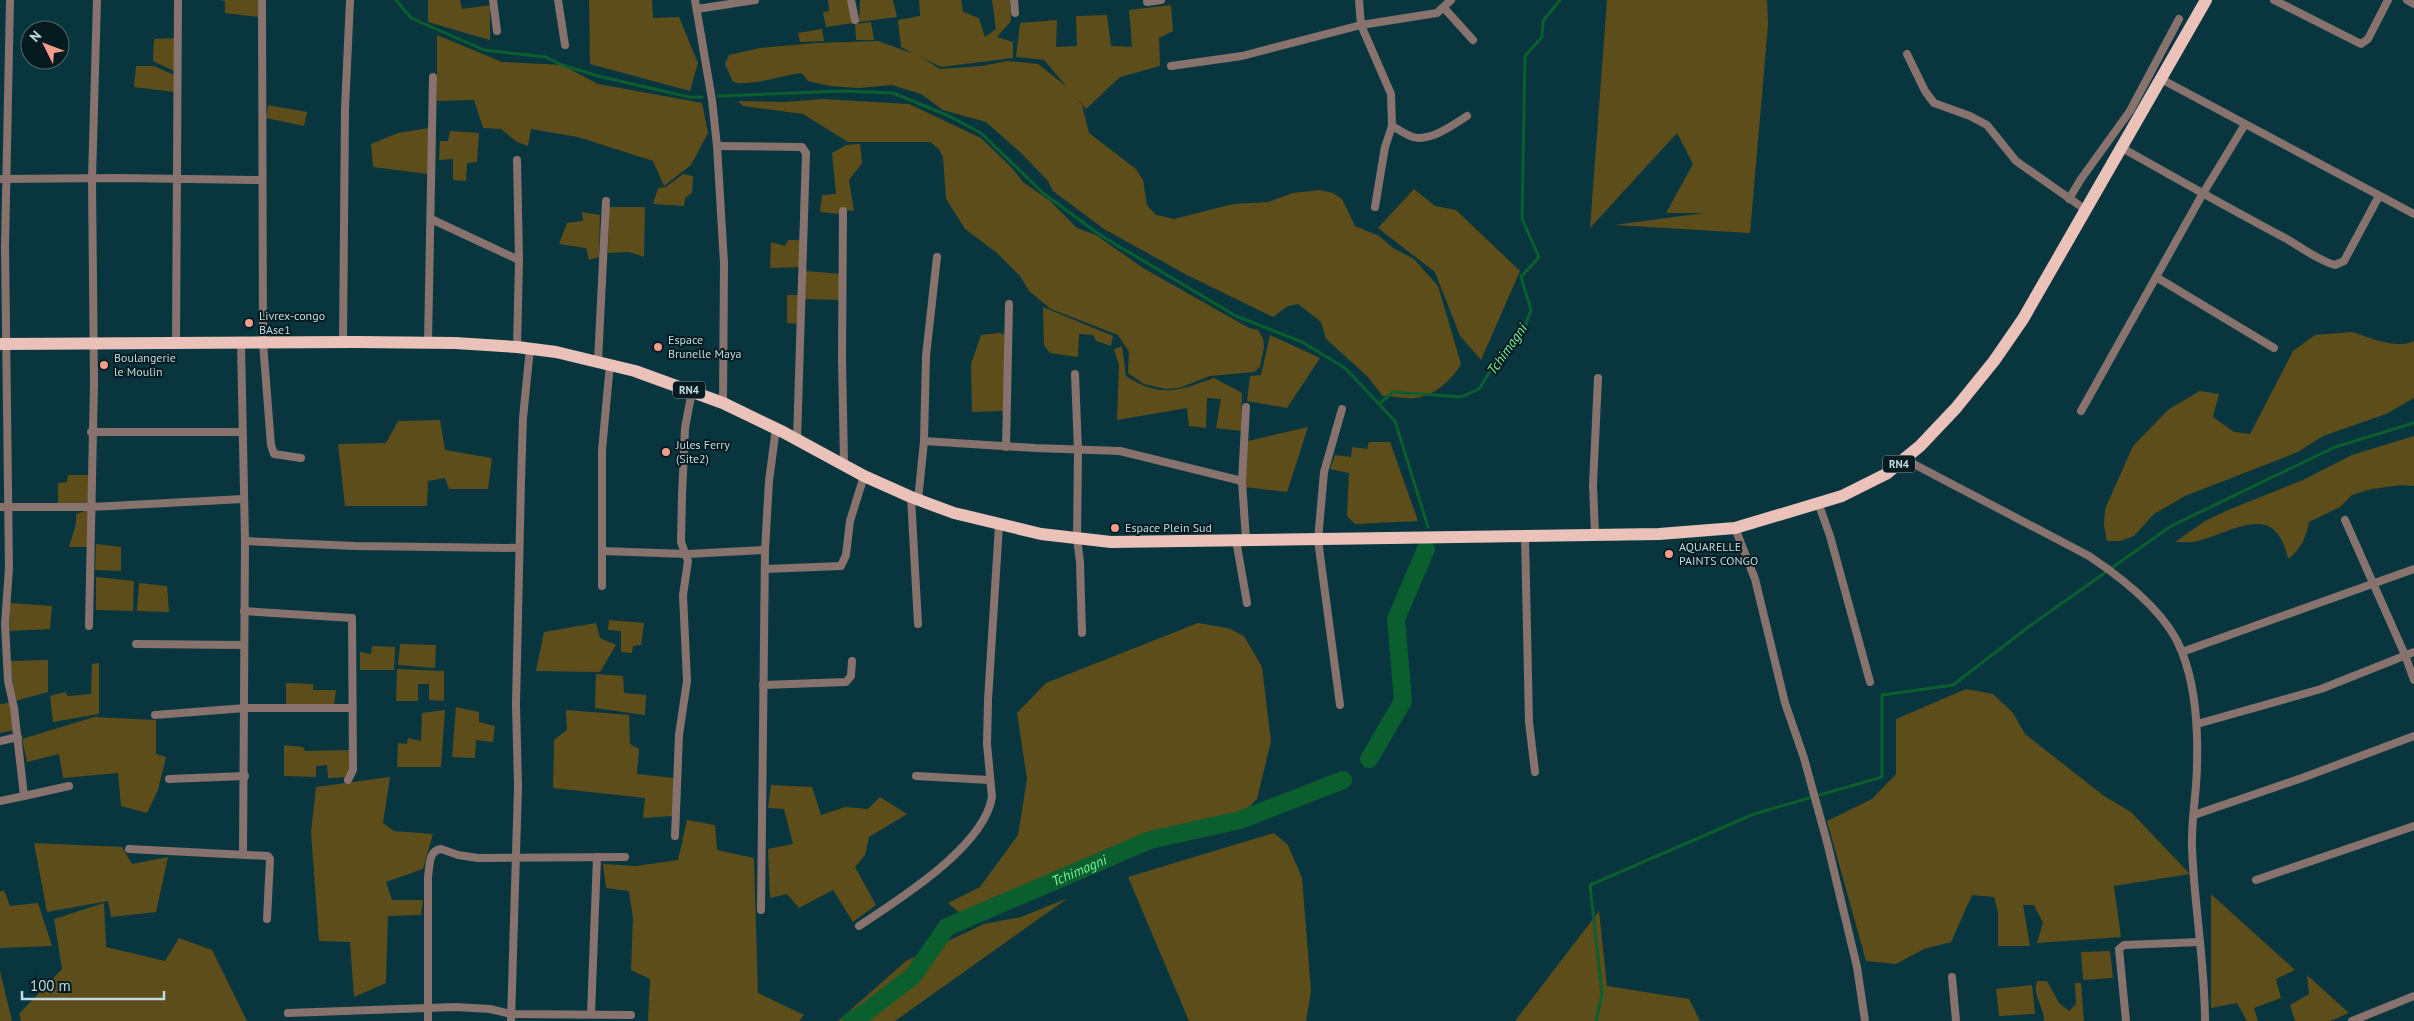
<svg xmlns="http://www.w3.org/2000/svg" width="2414" height="1021" font-family="'PT Sans',sans-serif">
<style>
.green{fill:#5d4d1b}
.lines{fill:none;stroke-linecap:round;stroke-linejoin:round}
.stream{stroke:#0b5e2e;stroke-width:3}
.river{stroke:#0b5e2e;stroke-width:18}
.minor{stroke:#87726e;stroke-width:8}
.trunk{stroke:#ebc2b9;stroke-width:12}
.poi-dot{fill:#f49d8c;stroke:#051b20;stroke-width:2}
.labels{text-anchor:middle;stroke-width:4;stroke-linejoin:round;paint-order:stroke}
.shield{fill:#051b20;stroke:#88a1a7;stroke-width:1}
.shield-label{font-size:11px;font-weight:bold;fill:#c0dbe1}
.poi-label{font-size:12px;fill:#c0dbe1;stroke:#051b20;text-anchor:start}
.water-label{font-size:14px;font-style:italic;fill:#77f39c;stroke:#051b20}
</style>
<rect width="100%" height="100%" fill="#09363e"/>
<!-- green -->
<g class="green">
<polygon points="220,0 260,0 259,17 225,13 225,1"/>
<polygon points="428,0 460,0 462,9 490,5 490,40 428,22"/>
<polygon points="589,0 652,0 653,18 679,17 698,63 690,91 590,64"/>
<polygon points="828,0 849,0 853,23 826,27 823,12 829,11"/>
<polygon points="860,0 893,0 897,17 859,22"/>
<path d="M919,0H961L963,12L979,18L985,37L996,29L992,0H1010L1011,21L997,37L1013,42V58L941,67L921,57L940,69L982,66L1007,61L1038,64L1067,87L1044,60L1016,57L1020,23L1057,20L1056,47L1077,46L1076,16L1107,15L1111,46L1132,47L1129,10L1171,5L1173,31L1159,38L1160,66L1120,77L1086,109L1073,94L1082,105L1089,133L1136,169L1143,180L1147,205L1156,215L1174,219L1233,204L1268,202L1293,193L1320,190L1333,193L1342,199L1355,226L1379,236L1393,248L1414,259L1438,286L1461,364C1452,380 1433,397 1414,398C1404,399 1393,396 1383,396L1367,376L1326,339L1321,322L1298,304L1288,306L1273,317L1187,275L1104,229L1053,191L1048,181L1020,152L986,122L943,110L921,94L892,85L859,88L830,86L808,81L802,73C782,75 751,87 733,82L725,64L729,55L760,48L817,43L878,41L914,54L901,47L898,20L920,16Z"/>
<polygon points="1607,0 1767,0 1768,25 1750,233 1614,225 1704,213 1666,213 1693,164 1677,133 1590,228"/>
<polygon points="871,22 874,40 856,40 855,24"/>
<polygon points="822,29 824,41 800,42 798,33"/>
<polygon points="437,35 502,62 562,65 598,84 702,103 708,133 691,165 664,186 653,161 578,137 531,129 528,146 517,142 501,129 483,128 474,100 437,101"/>
<polygon points="177,38 176,72 153,61 154,39"/>
<polygon points="136,66 154,66 176,76 174,92 134,87"/>
<polygon points="823,99 909,104 981,138 1012,168 1023,182 1049,200 1077,228 1096,235 1143,268 1249,328 1258,330 1263,338 1264,347 1260,367 1254,372 1210,376 1179,388 1165,389 1144,384 1128,373 1129,352 1118,335 1051,309 1029,291 1020,276 997,253 965,229 946,199 943,157 939,149 930,142 848,142 803,114 743,106 738,101 784,102"/>
<polygon points="268,105 307,112 304,126 266,118"/>
<polygon points="429,128 428,174 373,167 371,144 398,133"/>
<polygon points="450,131 479,133 477,162 467,163 466,181 453,180 453,159 439,160 440,141 448,141"/>
<polygon points="860,144 862,163 849,180 854,211 839,209 839,214 820,212 822,195 836,194 832,153 846,145"/>
<polygon points="683,174 693,176 692,193 685,198 684,206 653,204 658,188 666,187"/>
<polygon points="1414,189 1435,206 1456,210 1520,271 1481,360 1460,336 1435,272 1378,228"/>
<polygon points="609,207 645,207 644,257 629,252 608,253"/>
<polygon points="582,212 600,215 599,257 589,260 586,248 559,244 567,223 583,221"/>
<polygon points="788,240 802,240 801,267 770,268 771,242 785,246"/>
<polygon points="806,271 842,274 841,300 805,299"/>
<polygon points="787,295 801,295 800,324 787,323"/>
<polygon points="1043,307 1113,336 1111,346 1096,341 1093,335 1079,334 1078,357 1050,353 1044,345"/>
<path d="M2352,332C2369,337 2396,350 2414,341V398L2386,414L2323,436L2298,452L2185,496L2154,514L2134,536L2120,541H2107L2104,525L2105,509L2133,446L2169,409L2200,391L2219,394L2213,417L2234,432L2250,434L2293,351L2315,335Z"/>
<polygon points="999,333 1006,334 1004,411 972,412 971,364 981,335"/>
<polygon points="1270,335 1320,358 1287,408 1247,401 1250,376 1261,375"/>
<path d="M1122,346L1126,376C1160,398 1178,391 1214,378L1242,393L1241,431L1216,428L1221,399L1207,398L1206,428L1189,426L1187,408L1117,420L1119,365L1114,349Z"/>
<polygon points="440,420 445,450 492,458 488,489 449,489 445,478 428,481 427,506 345,506 338,444 386,443 398,421"/>
<polygon points="1308,427 1287,492 1245,487 1248,441"/>
<path d="M2414,436V486L2401,485L2372,489L2352,495L2340,507L2309,522C2306,538 2301,549 2288,559C2276,501 2237,530 2198,541C2191,543 2182,542 2175,542L2205,521L2228,510L2303,480L2352,455Z"/>
<polygon points="1369,442 1390,442 1418,521 1355,524 1347,516 1349,473 1330,469 1335,455 1351,457 1352,447 1367,449"/>
<polygon points="68,475 89,475 88,504 58,503 58,483 67,482"/>
<polygon points="88,510 88,547 69,547 76,524 76,514"/>
<polygon points="96,544 121,547 121,571 95,570"/>
<polygon points="96,577 134,581 133,611 96,610"/>
<polygon points="139,583 167,586 169,612 137,611"/>
<polygon points="10,603 52,606 50,629 9,631"/>
<polygon points="609,620 644,623 641,645 633,646 632,653 621,652 621,631 608,630"/>
<polygon points="596,623 600,638 616,645 600,672 536,671 544,632"/>
<polygon points="1198,623 1228,628 1244,636 1262,667 1271,741 1257,799 1243,813 1128,851 961,914 948,903 980,887 1018,835 1027,779 1017,713 1046,683"/>
<polygon points="400,644 436,645 435,668 398,665"/>
<polygon points="372,646 395,647 394,670 360,670 360,652 371,654"/>
<polygon points="48,660 48,692 15,701 10,661"/>
<polygon points="99,663 99,714 53,722 50,696 65,692 68,696 91,694 92,664"/>
<polygon points="397,669 444,671 444,701 429,700 429,684 418,684 418,701 396,701"/>
<polygon points="596,674 623,676 624,693 646,695 645,715 595,708"/>
<polygon points="286,683 313,684 313,690 336,690 334,706 286,706"/>
<polygon points="1966,689 1993,694 2013,713 2025,734 2104,796 2131,812 2190,874 2114,886 2121,937 2037,943 2043,923 2034,905 2023,905 2030,946 1998,946 1998,912 1994,897 1972,895 1951,942 1924,949 1896,964 1866,961 1827,821 1872,799 1896,774 1896,719"/>
<polygon points="9,703 14,730 0,733 0,704"/>
<polygon points="456,707 479,712 479,722 495,726 493,742 476,740 475,758 452,757"/>
<polygon points="445,710 441,767 397,767 398,743 407,744 408,738 421,741 422,713"/>
<polygon points="566,710 629,715 630,744 639,749 637,774 674,778 672,816 643,818 645,798 553,788 554,740 567,730"/>
<polygon points="94,717 156,720 156,754 166,757 158,790 147,813 121,806 118,773 63,778 59,754 27,762 22,739"/>
<polygon points="284,745 303,747 305,751 351,750 349,777 328,778 327,765 316,766 316,777 284,776"/>
<polygon points="390,777 383,823 394,831 433,834 423,869 386,882 392,900 423,900 421,915 388,916 386,983 354,997 350,942 319,941 311,832 316,787"/>
<polygon points="771,785 812,787 821,815 845,807 868,809 880,797 907,814 869,837 865,855 855,867 876,905 853,922 833,890 799,908 787,894 770,898 768,849 793,844 784,809 768,808"/>
<polygon points="687,820 715,825 717,850 754,858 758,993 804,1015 799,1021 648,1021 650,979 631,970 633,918 629,891 606,888 603,864 636,866 678,860"/>
<polygon points="1274,833 1288,845 1302,878 1311,991 1306,1021 1189,1021 1128,877"/>
<polygon points="34,843 122,847 132,864 168,857 156,912 111,917 108,901 47,912"/>
<polygon points="4,890 10,906 38,903 52,946 0,948 0,892"/>
<polygon points="2211,894 2295,970 2276,979 2281,998 2254,1008 2258,1021 2247,1021 2237,1003 2211,1008"/>
<polygon points="1068,898 895,1021 838,1021 906,961 984,924 1021,917"/>
<polygon points="104,903 106,947 165,961 179,938 212,950 247,1021 21,1021 19,1014 62,969 54,919"/>
<polygon points="1599,911 1607,986 1689,999 1700,1021 1515,1021"/>
<polygon points="2110,951 2113,978 2083,980 2081,952"/>
<polygon points="0,971 12,1021 0,1021"/>
<polygon points="2307,975 2349,1013 2330,1021 2295,1021 2290,1005 2309,994"/>
<path d="M2037,981H2047L2059,1003L2069,1011L2076,1004L2075,983H2081L2084,1021H2044C2044,1007 2032,995 2037,981Z"/>
<polygon points="2032,985 2035,1014 1999,1016 1996,989"/>
</g>
<g class="lines">
<!-- stream -->
<g class="stream">
<polyline points="396,0 411,18 484,50 546,57 562,65 598,76 689,97 702,97"/>
<polyline points="718,96 842,91 893,93 949,116 981,133 1043,193 1100,235 1236,316 1302,342 1345,368 1379,404"/>
<polyline points="1428,527 1395,421 1379,404 1393,392 1461,397 1479,389 1506,346 1524,329 1531,310 1521,277 1539,257 1522,219 1525,56 1542,37 1543,21 1560,0"/>
<polyline points="1596,1021 1602,994 1590,885 1754,814 1882,777 1882,695 1953,685 2027,628 2171,526 2335,447 2414,423"/>
</g>
<!-- river -->
<g class="river">
<polyline points="1369,759 1403,701 1396,619 1426,549"/>
<path id="s1" d="M851,1021L862,1015L913,976L947,927L1150,840L1240,820L1343,780"/>
</g>
<!-- minor -->
<g class="minor">
<polyline points="262,0 263,343 271,445 274,454 301,458"/>
<polyline points="493,0 497,31"/>
<polyline points="558,0 565,45"/>
<polyline points="695,0 712,100 717,146 724,263 723,403"/>
<polyline points="851,0 855,20"/>
<polyline points="1014,0 1015,13"/>
<polyline points="1359,0 1361,25 1391,94 1392,126 1385,147 1375,207"/>
<polyline points="2274,0 2361,44 2368,39 2388,0"/>
<polyline points="2407,0 2414,4"/>
<polyline points="1147,2 1161,0"/>
<polyline points="1444,8 1473,40"/>
<polyline points="697,9 755,0"/>
<polyline points="1907,54 1925,91 1934,103 1970,116 1987,125 2016,161 2086,210"/>
<polyline points="1171,66 1242,56 1361,25 1437,13 1451,0"/>
<polyline points="2161,79 2414,214"/>
<path d="M1392,126C1398,129 1406,135 1413,137C1430,142 1453,125 1467,116"/>
<polyline points="717,146 802,147 806,153 797,439"/>
<path d="M2122,148C2176,178 2230,209 2285,238C2301,247 2317,260 2335,265L2344,261L2379,196"/>
<polyline points="517,160 519,260 517,347"/>
<polyline points="0,179 117,178 261,180"/>
<polyline points="2069,199 2081,179 2130,111 2179,19"/>
<polyline points="843,211 842,358 844,465"/>
<polyline points="431,219 519,260"/>
<polyline points="2156,277 2274,348"/>
<polyline points="343,342 345,109 350,0"/>
<polyline points="176,343 178,0"/>
<polyline points="241,343 245,541 243,853"/>
<polyline points="428,343 433,77"/>
<polyline points="598,361 606,201"/>
<polyline points="1075,374 1078,450 1077,539 1080,562 1082,633"/>
<polyline points="2081,411 2202,195 2244,126"/>
<polyline points="91,432 242,432"/>
<polyline points="924,441 1035,448 1120,451 1242,481"/>
<polyline points="1006,447 1009,304"/>
<path d="M1906,460L2089,556C2122,578 2168,614 2182,652C2195,685 2198,729 2197,764C2197,792 2191,820 2192,847C2194,905 2205,963 2205,1021"/>
<polyline points="911,497 918,624"/>
<polyline points="918,500 924,441 926,356 937,257"/>
<polyline points="1819,505 1830,536 1870,682"/>
<polyline points="0,507 91,507 243,499"/>
<polyline points="2345,520 2405,655 2414,680"/>
<polyline points="1735,528 1755,579 1785,703 1804,758 1827,842 1857,967 1865,1021"/>
<polyline points="1595,535 1593,485 1598,378"/>
<polyline points="1525,537 1529,722 1535,772"/>
<polyline points="1236,540 1247,603"/>
<polyline points="1246,540 1242,481 1246,407"/>
<polyline points="245,541 355,546 519,548"/>
<polyline points="602,551 687,554 765,550"/>
<polyline points="765,569 841,566 846,555 850,521 864,476"/>
<polyline points="602,586 602,450 610,364"/>
<polyline points="244,611 352,618 353,770 348,780"/>
<polyline points="89,626 94,382 92,179 97,0"/>
<polyline points="136,644 243,645"/>
<polyline points="2182,652 2414,569"/>
<polyline points="763,685 846,682 851,676 852,661"/>
<polyline points="1340,705 1318,540 1324,472 1342,409"/>
<polyline points="155,715 245,708 352,708"/>
<polyline points="2197,724 2321,689 2414,652"/>
<polyline points="0,741 18,737"/>
<polyline points="916,776 989,780"/>
<polyline points="169,779 245,776"/>
<polyline points="24,796 69,786"/>
<polyline points="0,801 24,796 14,708 8,681 5,624 9,568 5,246 10,0"/>
<polyline points="2194,815 2302,778 2414,736"/>
<polyline points="675,836 679,735 687,681 683,595 688,561 681,542 682,496 685,428 692,391"/>
<polyline points="129,849 268,856 270,859 267,919"/>
<polyline points="2256,880 2414,826"/>
<polyline points="761,910 765,550 769,481 776,428"/>
<path d="M859,926C899,899 984,847 992,797L987,744L988,700L999,525"/>
<polyline points="1952,977 1956,1021"/>
<polyline points="288,1013 455,1007 490,1009 511,1014 631,1015"/>
<polyline points="591,1014 597,857"/>
<path d="M428,1021V876C430,866 428,851 441,849L458,855L478,858L625,857"/>
<polyline points="511,1021 518,787 516,704 521,482 523,418 530,348"/>
<polyline points="2126,1021 2119,949 2124,945 2200,942"/>
<polyline points="2352,1021 2414,996"/>
</g>
<!-- trunk -->
<polyline class="trunk" points="0,344 355,342 455,343 517,347 556,352 635,371 723,403 783,432 864,476 911,497 954,513 1041,534 1111,542 1659,534 1735,528 1842,496 1886,474 1920,446 1956,408 1994,361 2023,319 2206,0"/>
</g>
<!-- markers -->
<g class="poi-dot">
<circle cx="249" cy="323" r="5"/>
<circle cx="658" cy="347" r="5"/>
<circle cx="104" cy="365" r="5"/>
<circle cx="666" cy="452" r="5"/>
<circle cx="1115" cy="528" r="5"/>
<circle cx="1669" cy="554" r="5"/>
</g>
<g class="labels">
<!-- shield labels -->
<g class="shield">
<rect x="673" y="381.5" width="32" height="17" rx="4"/>
<rect x="1883" y="455.5" width="32" height="17" rx="4"/>
</g>
<g class="shield-label">
<text x="689" y="394">RN4</text>
<text x="1899" y="468">RN4</text>
</g>
<!-- poi labels -->
<g class="poi-label">
<text x="259" y="320">Livrex-congo<tspan x="259" dy="14">BAse1</tspan></text>
<text x="668" y="344">Espace<tspan x="668" dy="14">Brunelle Maya</tspan></text>
<text x="114" y="362">Boulangerie<tspan x="114" dy="14">le Moulin</tspan></text>
<text x="676" y="449">Jules Ferry<tspan x="676" dy="14">(Site2)</tspan></text>
<text x="1125" y="532">Espace Plein Sud</text>
<text x="1679" y="551">AQUARELLE<tspan x="1679" dy="14">PAINTS CONGO</tspan></text>
</g>
<!-- water labels -->
<g class="water-label">
<text transform="translate(1507 349) rotate(-55)" y="5">Tchimagni</text>
<text dy="5" stroke="none"><textPath href="#s1" startOffset="280">Tchimagni</textPath></text>
</g>
</g>
<!-- north arrow -->
<g transform="translate(45 45) rotate(312)"><circle r="24" fill="#051b20" stroke="#50686d"/>
<path d="M0-4L9 19L0 12L-9 19Z" fill="#f49d8c"/>
<text y="-8" font-size="14" font-weight="bold" text-anchor="middle" fill="#c0dbe1">N</text>
</g>
<!-- scale -->
<path d="M22 991v8h142v-8" fill="none" stroke="#c0dbe1" stroke-width="2.5"/>
<text x="30" y="991" font-size="15" fill="#c0dbe1" stroke="#051b20" stroke-width="4" paint-order="stroke">100 m</text>
</svg>
